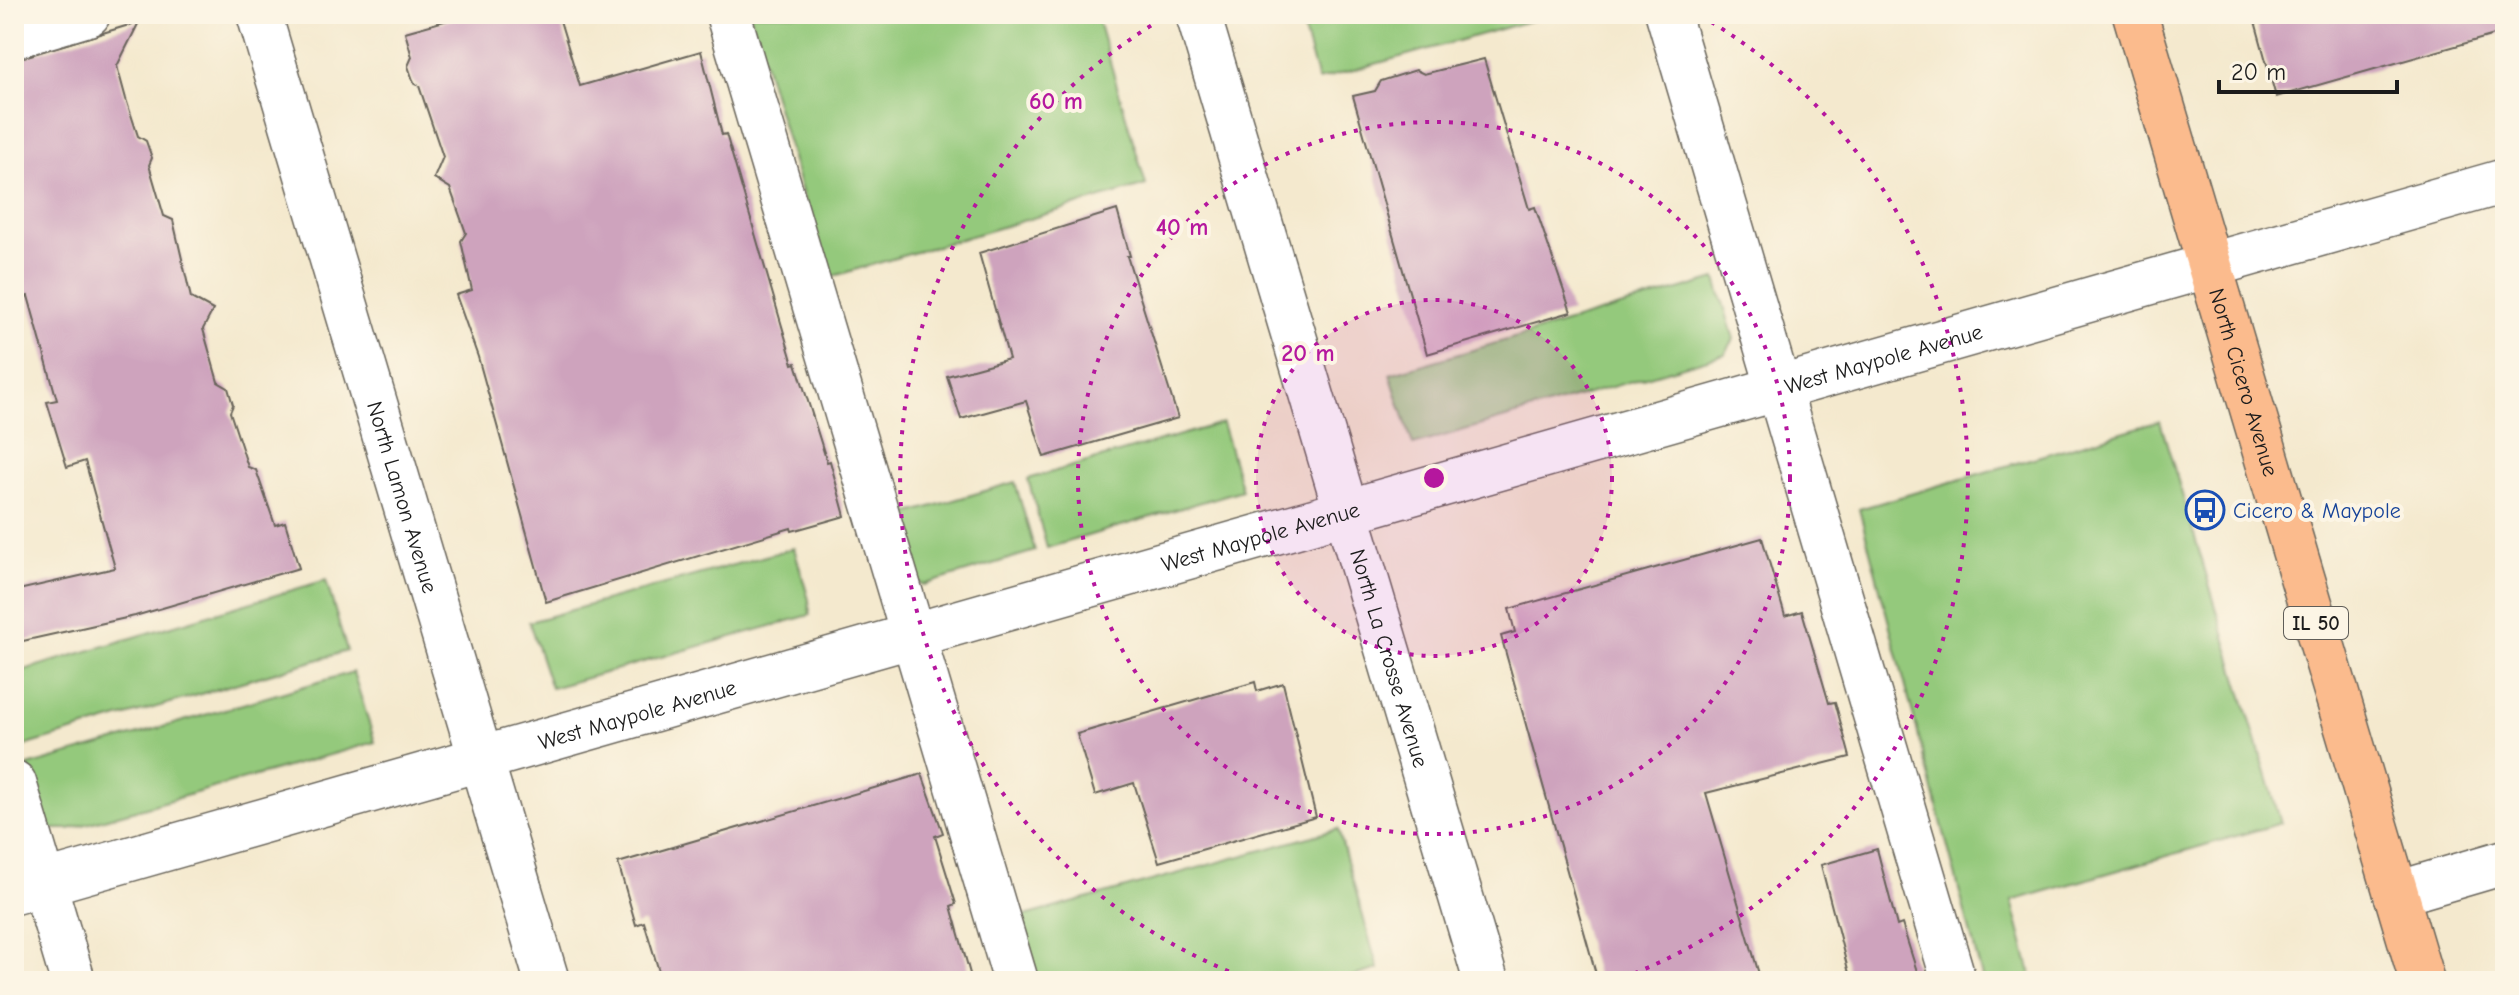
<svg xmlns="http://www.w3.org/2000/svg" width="2519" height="995" font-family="'Comic Neue',sans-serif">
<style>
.green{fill:#94c97b;stroke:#58724c;stroke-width:2}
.building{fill:#cea3bd}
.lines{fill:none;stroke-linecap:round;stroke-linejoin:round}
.minor-casing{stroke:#68645a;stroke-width:47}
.major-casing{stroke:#68645a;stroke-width:47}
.minor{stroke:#fff;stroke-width:44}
.major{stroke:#fbbb8d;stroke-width:44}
.ring{fill:none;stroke:#b5179e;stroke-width:4;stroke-dasharray:4 8}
.labels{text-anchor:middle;stroke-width:8;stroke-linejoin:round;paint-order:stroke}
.shield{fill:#fcf5e5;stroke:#5f5d58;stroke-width:2}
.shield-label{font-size:20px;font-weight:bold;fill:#1c1c1c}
.street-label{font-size:22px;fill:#1c1c1c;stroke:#fcf5e5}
.transit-label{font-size:22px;fill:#164399;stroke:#fcf5e5;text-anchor:start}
.centre{fill:#b5179e;stroke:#fcf5e5;stroke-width:4}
.ring-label{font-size:24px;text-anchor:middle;font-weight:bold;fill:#b5179e;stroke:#fcf5e5;stroke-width:8;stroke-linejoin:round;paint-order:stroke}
</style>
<rect width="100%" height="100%" fill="#fcf5e5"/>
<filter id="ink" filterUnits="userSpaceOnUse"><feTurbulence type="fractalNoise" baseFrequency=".0125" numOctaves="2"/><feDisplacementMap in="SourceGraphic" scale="16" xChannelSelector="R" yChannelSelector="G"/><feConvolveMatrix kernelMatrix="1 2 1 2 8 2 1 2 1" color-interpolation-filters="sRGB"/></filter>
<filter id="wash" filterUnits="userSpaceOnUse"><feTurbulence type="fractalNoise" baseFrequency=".006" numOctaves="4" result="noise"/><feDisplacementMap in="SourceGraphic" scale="32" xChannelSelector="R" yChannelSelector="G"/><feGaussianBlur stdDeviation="1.8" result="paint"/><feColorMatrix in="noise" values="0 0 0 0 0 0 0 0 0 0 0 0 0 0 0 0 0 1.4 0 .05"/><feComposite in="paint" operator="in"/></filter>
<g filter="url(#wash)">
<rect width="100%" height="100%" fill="#f4e9ce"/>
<!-- green -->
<g class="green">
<polygon points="750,14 1096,14 1146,185 827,278"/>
<polygon points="1299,14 1554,14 1318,80"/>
<polygon points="1716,279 1734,339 1725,354 1413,445 1390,374"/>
<polygon points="2160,421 2281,823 2012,901 2033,981 1983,981 1859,509"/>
<polygon points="1222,423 1242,490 1047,548 1028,479"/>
<polygon points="1015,482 1035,551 924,585 916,582 893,518"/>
<polygon points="794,548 809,600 810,615 551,688 529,622"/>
<polygon points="326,580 347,651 21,747 14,724 14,673"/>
<polygon points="353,672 375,742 69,829 48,829 28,766"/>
<polygon points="1338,829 1378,969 1336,981 1036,981 1018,918"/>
</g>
<g id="blocks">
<!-- building -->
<g class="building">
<polygon points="455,14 558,14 580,86 701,51 722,135 726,134 793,364 796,363 827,462 830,461 845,516 792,531 791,528 546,602 478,357 456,295 472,290 461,241 466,233 450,188 434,178 443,157 419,86 414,83 408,66 412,57 405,32 452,19"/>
<polygon points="2253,14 2505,14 2505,32 2276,97"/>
<polygon points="139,22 117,66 126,99 138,136 146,141 152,158 149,165 164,216 173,220 191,298 213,310 203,329 218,382 228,388 233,405 230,412 248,467 256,470 275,525 285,522 299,568 135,616 14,643 14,591 115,568 85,461 67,467 47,402 57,400 28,296 14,300 14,60"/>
<polygon points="1484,59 1529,209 1535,207 1571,312 1427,354 1353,96 1375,91 1381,81 1416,70 1424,74"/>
<polygon points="1117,210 1130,256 1127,256 1178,418 1044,457 1026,401 961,419 947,376 1009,359 979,253"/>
<polygon points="1762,538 1785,616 1802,611 1829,703 1835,702 1850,757 1706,793 1761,981 1598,981 1501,636 1515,632 1509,609"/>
<polygon points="1255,682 1257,691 1283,683 1316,817 1159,862 1134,783 1095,795 1077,734"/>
<polygon points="922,774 943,833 935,836 956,904 951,906 972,981 662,981 644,922 636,925 618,863"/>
<polygon points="1877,849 1897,926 1902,924 1920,981 1851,981 1821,865"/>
</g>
</g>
</g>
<g filter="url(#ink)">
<use href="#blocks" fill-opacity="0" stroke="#68645a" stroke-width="2"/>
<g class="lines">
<!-- minor casing -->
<g class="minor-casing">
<g id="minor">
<path id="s1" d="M259,14L547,981"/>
<polyline points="728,14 1016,981"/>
<path id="s2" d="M1198,14L1486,981"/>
<polyline points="1668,14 1954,981"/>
<polyline points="14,36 88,14"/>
<polyline points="14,783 73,981"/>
<path id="s3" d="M14,892L2505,181"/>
<polyline points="2396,894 2505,862"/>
</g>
</g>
<!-- major casing -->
<g class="major-casing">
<g id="major">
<path id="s4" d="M2135,14L2422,981"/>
</g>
</g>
<!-- minor -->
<use href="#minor" class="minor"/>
<!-- major -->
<use href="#major" class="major"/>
</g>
</g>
<!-- distance rings -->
<circle cx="1434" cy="478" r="178" fill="#b5179e" fill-opacity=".12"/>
<g class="ring">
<circle cx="1434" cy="478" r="178"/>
<circle cx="1434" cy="478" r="356"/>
<path d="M1251 980A534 534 0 0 1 1167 16M1701 16A534 534 0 0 1 1617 980"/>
</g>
<!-- icons -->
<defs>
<g id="bus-ring" transform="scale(2)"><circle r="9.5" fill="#fcf5e5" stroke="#1a4fb4" stroke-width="1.5"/><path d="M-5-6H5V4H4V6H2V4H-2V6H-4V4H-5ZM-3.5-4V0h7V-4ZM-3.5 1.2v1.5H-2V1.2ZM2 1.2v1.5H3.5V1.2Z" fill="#1a4fb4"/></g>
</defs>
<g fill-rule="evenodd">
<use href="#bus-ring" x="2205" y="510"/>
</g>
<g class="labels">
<!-- shield labels -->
<rect class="shield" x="2284" y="607" width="64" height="32" rx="6"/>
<g class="shield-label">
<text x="2316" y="630">IL 50</text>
</g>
<!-- street labels -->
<g class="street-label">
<text dy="8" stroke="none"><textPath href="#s3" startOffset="1944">West Maypole Avenue</textPath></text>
<text dy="8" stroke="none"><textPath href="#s4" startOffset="384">North Cicero Avenue</textPath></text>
<text dy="8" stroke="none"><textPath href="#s1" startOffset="504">North Lamon Avenue</textPath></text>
<text dy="8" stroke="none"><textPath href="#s3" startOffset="1296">West Maypole Avenue</textPath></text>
<text dy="8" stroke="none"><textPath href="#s2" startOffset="672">North La Crosse Avenue</textPath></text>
<text dy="8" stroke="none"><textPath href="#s3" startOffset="648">West Maypole Avenue</textPath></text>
</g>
<!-- transit labels -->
<g class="transit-label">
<text x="2233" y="518">Cicero &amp; Maypole</text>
</g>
</g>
<circle cx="1434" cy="478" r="12" class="centre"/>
<g class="ring-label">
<text x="1056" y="109">60 m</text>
<text x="1182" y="235">40 m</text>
<text x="1308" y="361">20 m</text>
</g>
<!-- margin -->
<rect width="2519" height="995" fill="none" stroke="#fcf5e5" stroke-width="48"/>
<!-- scale -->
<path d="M2219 80v12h178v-12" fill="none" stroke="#1c1c1c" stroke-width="4"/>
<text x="2231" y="80" font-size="24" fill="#1c1c1c" stroke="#fcf5e5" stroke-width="6" paint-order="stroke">20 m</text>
</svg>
